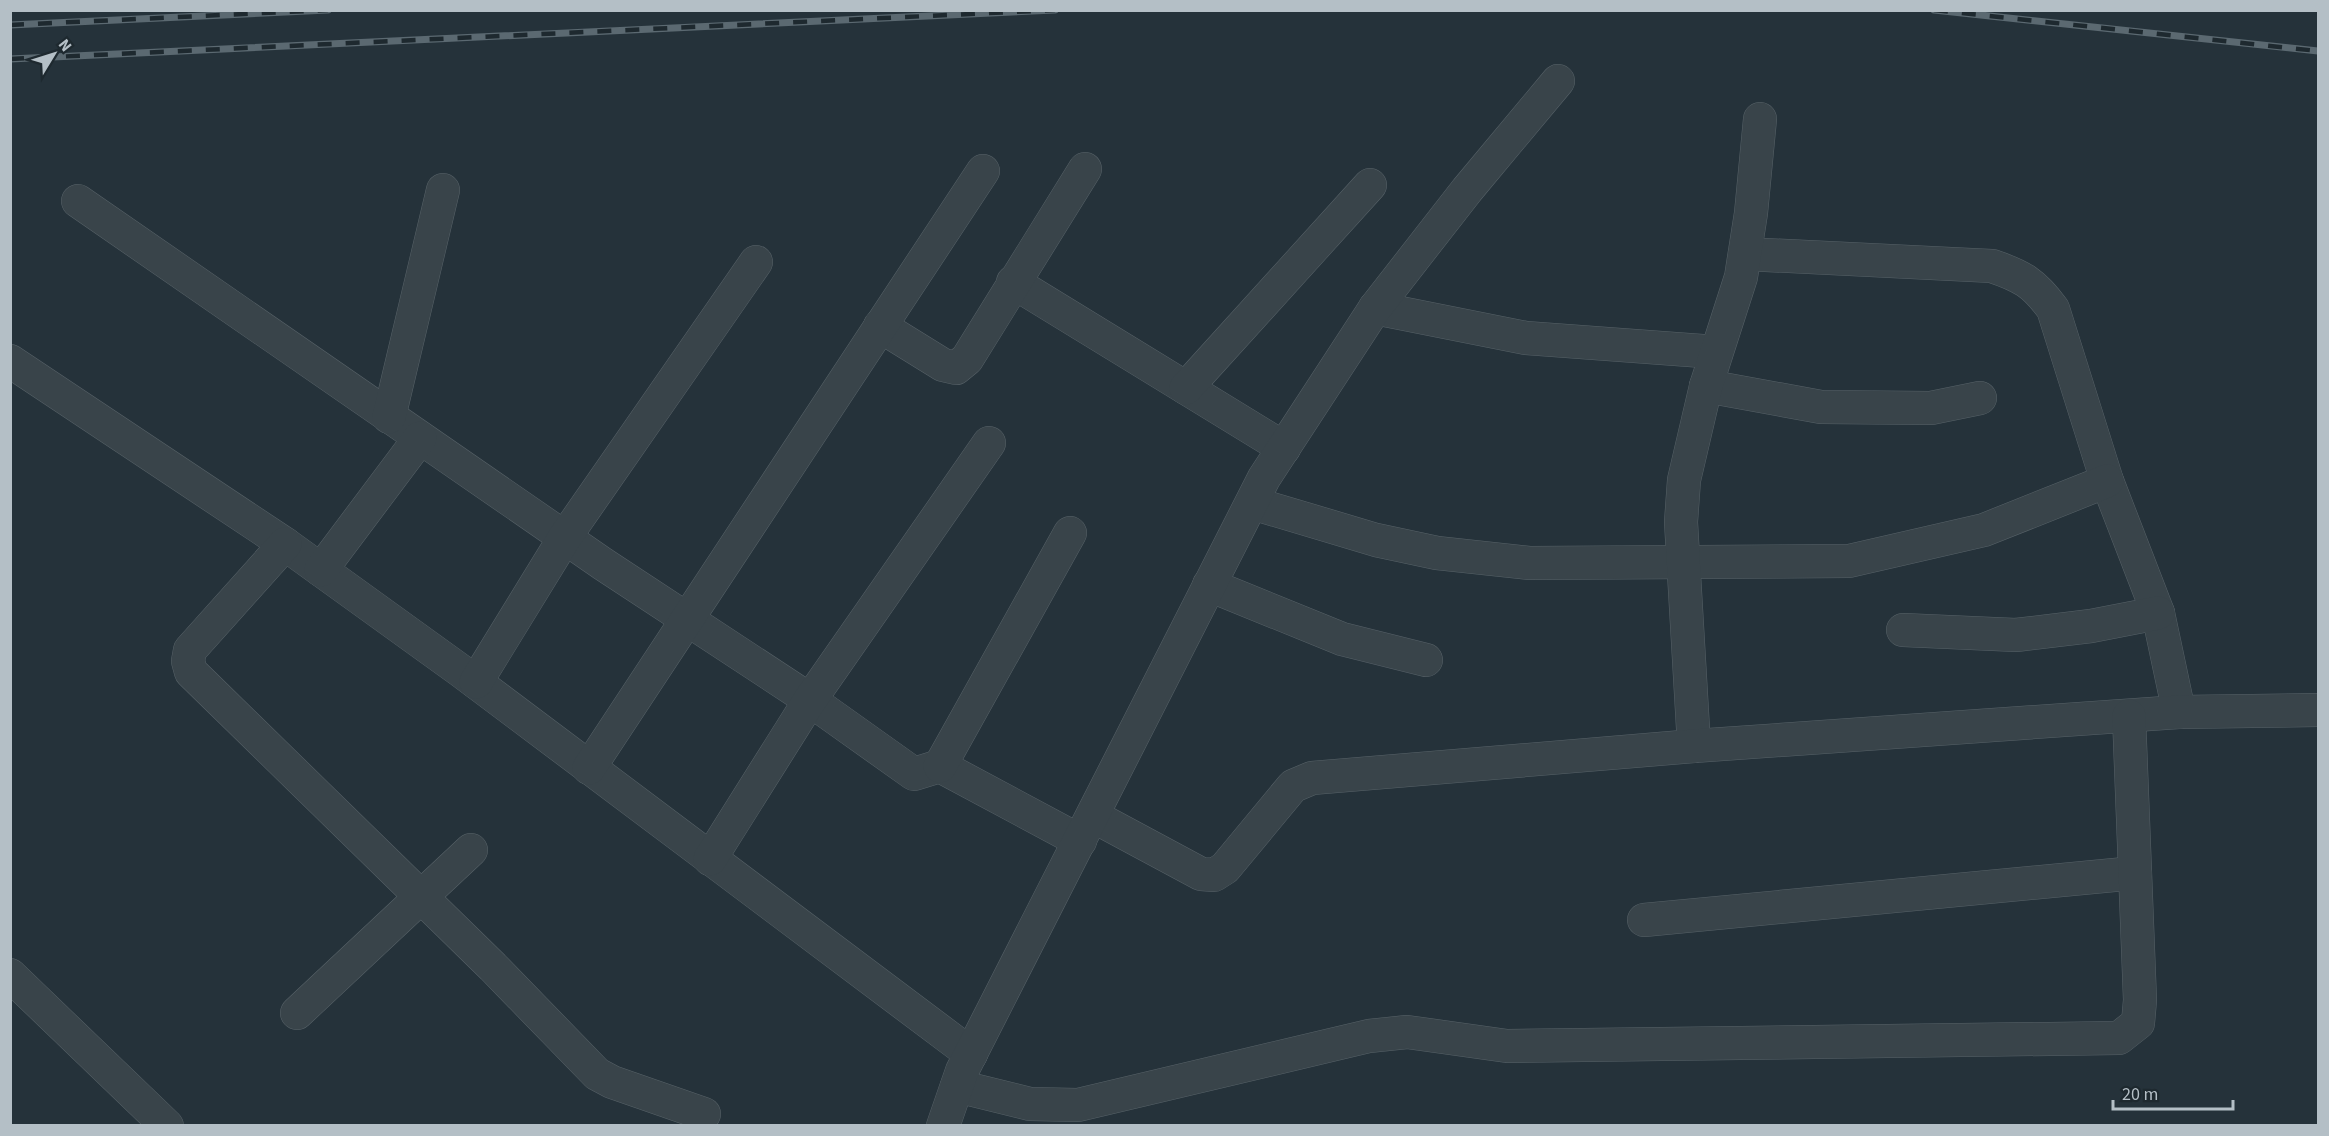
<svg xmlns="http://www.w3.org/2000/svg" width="2329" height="1136" font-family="'Source Sans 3',sans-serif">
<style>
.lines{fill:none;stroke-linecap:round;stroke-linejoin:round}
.minor-casing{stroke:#576268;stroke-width:34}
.minor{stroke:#39444a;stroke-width:33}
.rail-casing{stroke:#5b6971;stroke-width:7}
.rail{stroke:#1e292f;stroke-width:4.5;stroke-dasharray:14;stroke-linecap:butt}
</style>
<rect width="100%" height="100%" fill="#25323a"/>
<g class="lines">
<!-- minor casing -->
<g class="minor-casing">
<g id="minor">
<polyline points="78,201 603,564 810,700 914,774 940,766 1080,841"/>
<path d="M1745,254L1992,266C2022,276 2034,283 2053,309L2107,481L2158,613L2179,712"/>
<polyline points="1013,282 1284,448"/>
<polyline points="1375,308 1526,338 1716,352"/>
<polyline points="880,326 943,365 956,368 967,359 1085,169"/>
<polyline points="10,361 285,544 461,671 971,1054"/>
<polyline points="1706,386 1821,407 1931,408 1980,398"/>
<polyline points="1186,388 1370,185"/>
<polyline points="389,417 443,190"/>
<polyline points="1252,503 1376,540 1437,553 1529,563 1849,561 1984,530 2107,481"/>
<polyline points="285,544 190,650 188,661 191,672 493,967 597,1074 612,1082 704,1114"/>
<polyline points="321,570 420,438"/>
<polyline points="1209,585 1342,639 1426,660"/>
<polyline points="1903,630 2016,635 2091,626 2158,613"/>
<polyline points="476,682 565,537 756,262"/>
<polyline points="1694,746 1681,522 1684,480 1706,386 1741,277 1751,213 1760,119"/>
<polyline points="940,766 1070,533"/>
<polyline points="589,768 983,171"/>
<polyline points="1093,816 1201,874 1214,875 1225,868 1293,786 1312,778 1694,746 2179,712 2318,710"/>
<polyline points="710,859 810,700 989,443"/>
<polyline points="1644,920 2135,873"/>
<polyline points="10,975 167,1126"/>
<polyline points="297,1013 471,850"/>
<polyline points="957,1086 1030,1104 1078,1105 1369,1036 1407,1032 1507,1046 2119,1038 2138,1023 2140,1000 2129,716"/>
<polyline points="943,1126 962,1071 1264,478 1375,308 1467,190 1558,81"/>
</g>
</g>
<!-- minor -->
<use href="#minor" class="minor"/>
<!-- rail casing -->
<g class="rail-casing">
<g id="rail">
<polyline points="1934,10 2318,51"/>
<polyline points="10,25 328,10"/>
<polyline points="10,59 1055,10"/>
</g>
</g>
<!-- rail -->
<use href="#rail" class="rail"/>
</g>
<!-- border -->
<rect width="2329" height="1136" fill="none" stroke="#b4bfc6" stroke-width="24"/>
<!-- north arrow -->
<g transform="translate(54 54) rotate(52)" stroke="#1e292f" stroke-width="4.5" paint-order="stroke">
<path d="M0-4.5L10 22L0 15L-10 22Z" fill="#b4bfc6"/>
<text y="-9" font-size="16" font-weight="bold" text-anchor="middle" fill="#b4bfc6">N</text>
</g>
<!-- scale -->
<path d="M2113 1100v9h120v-9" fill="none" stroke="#b4bfc6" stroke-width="3"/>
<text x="2122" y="1100" font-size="18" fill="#b4bfc6" stroke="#1e292f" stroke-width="4.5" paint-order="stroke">20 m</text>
</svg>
